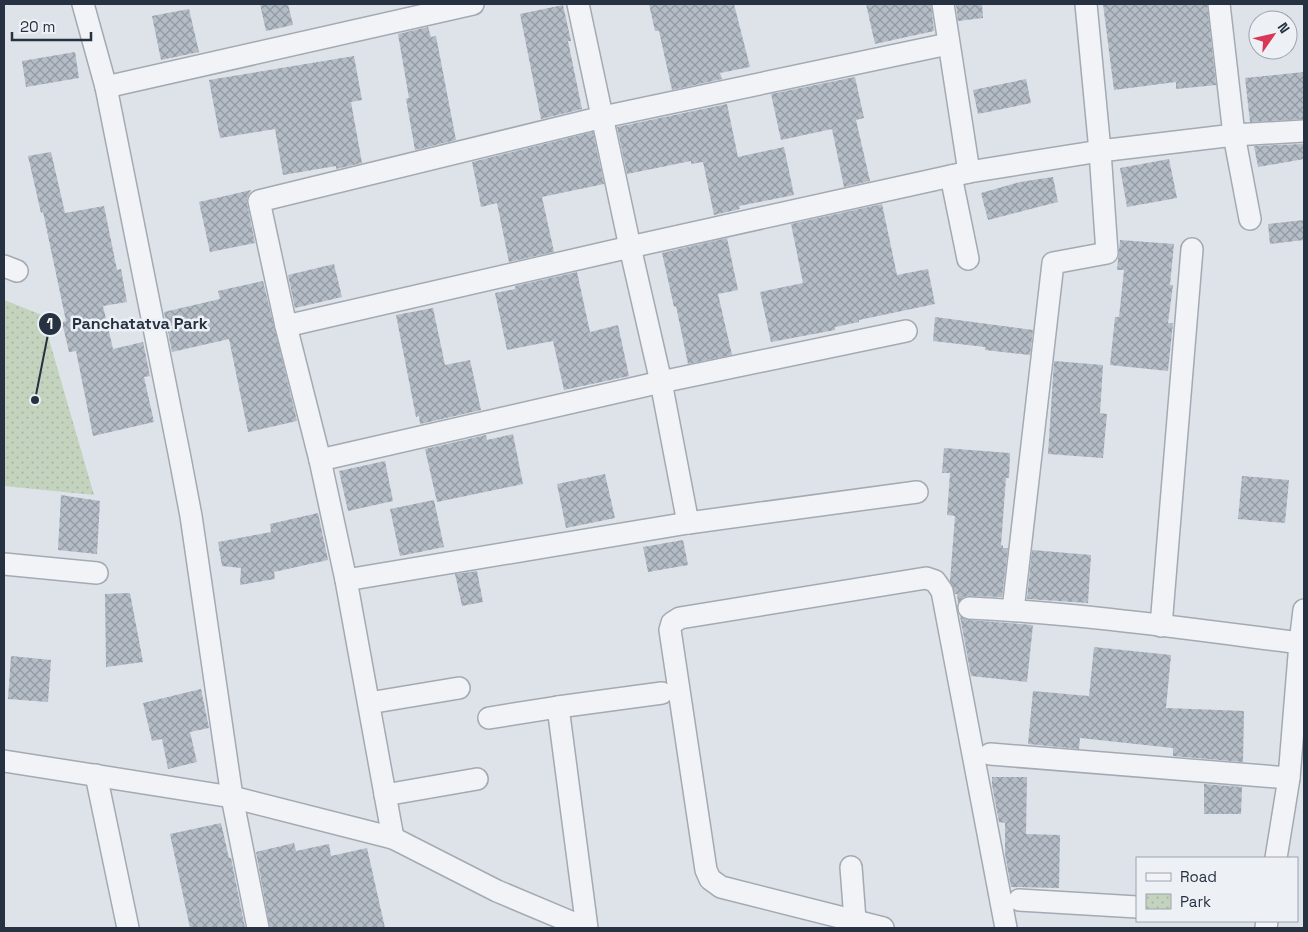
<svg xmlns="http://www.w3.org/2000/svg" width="1308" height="932" font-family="'Space Grotesk',sans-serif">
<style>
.park{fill:url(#park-dots)}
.building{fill:url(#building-cross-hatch)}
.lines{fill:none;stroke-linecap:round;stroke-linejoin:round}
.minor-casing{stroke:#a3aab3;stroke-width:24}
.minor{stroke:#f1f3f7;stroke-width:21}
.leader{fill:none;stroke:#263141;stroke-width:2}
.callout-dot{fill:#263141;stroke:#edf1f6;stroke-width:2}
.mark-label{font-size:15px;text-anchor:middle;font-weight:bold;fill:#fff}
.callout-label{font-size:16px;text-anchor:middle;font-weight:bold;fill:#263141;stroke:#edf1f6;stroke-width:5;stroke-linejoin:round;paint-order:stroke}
</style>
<defs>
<pattern id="park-dots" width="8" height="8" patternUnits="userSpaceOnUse" patternTransform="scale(1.25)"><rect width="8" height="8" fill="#c4d3be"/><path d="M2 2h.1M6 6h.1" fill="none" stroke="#a8b6a4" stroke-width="1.8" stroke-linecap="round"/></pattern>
<pattern id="building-cross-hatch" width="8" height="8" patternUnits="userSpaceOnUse" patternTransform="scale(1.25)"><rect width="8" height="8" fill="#b4bcc6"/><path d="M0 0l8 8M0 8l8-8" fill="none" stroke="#9299a2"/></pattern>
</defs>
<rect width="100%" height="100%" fill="#dee3e9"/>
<!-- park -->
<polygon class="park" points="4,300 42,315 94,495 4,486"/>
<!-- building -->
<g class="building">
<polygon points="260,4 288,4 293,25 266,31"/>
<polygon points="649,4 734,4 750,67 720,73 722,79 672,90 659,31 655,31"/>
<polygon points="866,4 931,4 934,31 875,44"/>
<polygon points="956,4 982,4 983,18 958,21"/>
<polygon points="1103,4 1207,4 1216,85 1176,89 1176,82 1114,90"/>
<polygon points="563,5 571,41 568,41 582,109 541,119 520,14"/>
<polygon points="189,9 199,52 161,60 152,16"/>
<polygon points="428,27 431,37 436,36 456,140 415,150 406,99 409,98 398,34"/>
<polygon points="75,52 79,78 26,87 22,61"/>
<polygon points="354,56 362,100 351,102 362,163 336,169 336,166 283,175 275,129 220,138 209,80"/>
<polygon points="1304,72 1304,119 1250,122 1245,78"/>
<polygon points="855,77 864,118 856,120 870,181 844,187 832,129 781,140 771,94"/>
<polygon points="1026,79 1031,103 978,114 973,90"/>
<polygon points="727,104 738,157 784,147 794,195 739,206 740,209 714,215 703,162 691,164 691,161 627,174 617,127"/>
<polygon points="593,132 604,184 542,197 554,252 509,262 497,203 481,207 472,162"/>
<polygon points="1304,144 1304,159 1258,167 1254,146"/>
<polygon points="51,152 65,213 104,206 117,270 121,269 127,302 103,306 113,349 143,342 150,376 144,377 154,422 93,436 76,351 69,352 62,322 66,321 43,212 41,213 28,156"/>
<polygon points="1169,159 1177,198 1127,207 1120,168"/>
<polygon points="1053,177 1058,202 988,220 981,193 1020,182"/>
<polygon points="251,190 247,198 247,203 255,243 210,252 199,202"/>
<polygon points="882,204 897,275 928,269 935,304 859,320 859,322 835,327 835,330 771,342 760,292 803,283 791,224"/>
<polygon points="1304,220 1304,240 1270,244 1268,224"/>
<polygon points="727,238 738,290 718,294 732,355 688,364 676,306 674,307 662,253"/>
<polygon points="1120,240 1174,244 1170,285 1173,285 1168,323 1173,323 1168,371 1110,365 1115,317 1119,317 1124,270 1117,270"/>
<polygon points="334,264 342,297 295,308 288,275"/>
<polygon points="577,272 590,332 618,325 629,376 564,390 553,341 507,350 495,293 515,289 515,286"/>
<polygon points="263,281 297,421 248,432 229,339 172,352 164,312 220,299 218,291"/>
<polygon points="433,308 445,365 470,360 481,410 420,424 419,416 416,417 396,315"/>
<polygon points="935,317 1033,330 1030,355 985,350 985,347 933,341"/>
<polygon points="1054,361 1103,365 1100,413 1107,414 1103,458 1048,454"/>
<polygon points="513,434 523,484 437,502 425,449 486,435 487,440"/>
<polygon points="944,448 1010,453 1009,478 1006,478 1001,545 1003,545 1003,548 1008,548 1002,597 969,596 963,597 958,603 957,594 955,594 950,581 955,516 947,515 950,473 942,473"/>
<polygon points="385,461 393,501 348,511 339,471"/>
<polygon points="605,474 615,518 566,528 557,484"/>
<polygon points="1242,476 1289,480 1285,523 1238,519"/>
<polygon points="61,495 100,501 97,554 58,550"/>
<polygon points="434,500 444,547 400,556 390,509"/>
<polygon points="318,513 328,560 274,572 275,579 240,585 241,568 222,566 218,542 271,532 270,524"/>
<polygon points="683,540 688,565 648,572 643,547"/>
<polygon points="1032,550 1091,555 1088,603 1027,599"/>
<polygon points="477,571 483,602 462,606 455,574"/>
<polygon points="130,593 143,662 106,667 105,594"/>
<polygon points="960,616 968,620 1033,625 1027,682 971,676"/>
<polygon points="1094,647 1171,655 1166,708 1244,711 1243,762 1173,756 1173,748 1080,738 1079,749 1028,744 1033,691 1089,696"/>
<polygon points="11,656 51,660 48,702 8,699"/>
<polygon points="201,689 209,728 190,732 197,762 168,769 162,739 152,741 143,703"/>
<polygon points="992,777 1027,777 1026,834 1060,835 1059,888 1011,887 1005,854 1005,823 999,822 992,785"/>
<polygon points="1204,784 1242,787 1241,814 1204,814"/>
<polygon points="221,823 229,858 231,858 245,928 190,928 170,834"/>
<polygon points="294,843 296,851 329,844 331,856 367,848 385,928 270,928 256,852"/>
</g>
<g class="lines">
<!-- minor casing -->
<g class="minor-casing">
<g id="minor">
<polyline points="83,4 106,87 179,453 191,516 232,797 258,928"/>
<polyline points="578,4 630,247 661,382 688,523"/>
<polyline points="943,4 969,172"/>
<polyline points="1219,4 1234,135 1250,219"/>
<polyline points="106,87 473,4"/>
<polyline points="951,176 968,259"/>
<polyline points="4,266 17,271"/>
<polyline points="286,326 630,247 969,172 1100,151 1234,135 1304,131"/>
<polyline points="320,460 661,382 906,331"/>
<polyline points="4,564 97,573"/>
<polyline points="346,580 688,523 917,492"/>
<path d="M969,608C1079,613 1190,629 1300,643"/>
<polyline points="1013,610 1053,263 1107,253 1100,151 1086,4"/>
<polyline points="1161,626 1192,249"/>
<polyline points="369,703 459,688"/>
<polyline points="489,718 558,707"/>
<polyline points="990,754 1289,778"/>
<polyline points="4,761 232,797 393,838 497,891 585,928"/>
<polyline points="96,775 128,928"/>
<polyline points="385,795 477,779"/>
<polyline points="393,838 346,580 320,460 286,326 259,201 603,117 948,44"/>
<polyline points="1276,858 1289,778 1300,643 1304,610"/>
<polyline points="851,867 855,920 853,928"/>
<polyline points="1019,900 1137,907"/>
<polyline points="587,928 558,707 662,693"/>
<polyline points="883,928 721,887 710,879 706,870 670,630 672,623 680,618 926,578 935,581 942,591 1006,928"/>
<polyline points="1266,928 1267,921"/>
</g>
</g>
<!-- minor -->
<use href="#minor" class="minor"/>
</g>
<!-- callouts -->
<path class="leader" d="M35 400L50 324"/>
<g class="callout-dot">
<circle cx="35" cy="400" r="5"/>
<circle cx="50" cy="324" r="12"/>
</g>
<g class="mark-label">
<text x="50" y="329">1</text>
</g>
<g class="callout-label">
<text x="140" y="329">Panchatatva Park</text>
</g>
<!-- border -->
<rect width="1308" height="932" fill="none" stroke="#263141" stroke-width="10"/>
<!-- legend -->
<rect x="1136" y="857" width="162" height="65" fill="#edf1f6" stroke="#9da4ae"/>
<rect x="1146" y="873" width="25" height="8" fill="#f1f3f7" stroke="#9da4ae"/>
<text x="1180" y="882" font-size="15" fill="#263141">Road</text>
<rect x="1146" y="894" width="25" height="15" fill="url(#park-dots)" stroke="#9da4ae"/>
<text x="1180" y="907" font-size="15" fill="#263141">Park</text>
<!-- north arrow -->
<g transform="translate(1273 35) rotate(56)"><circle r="24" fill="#edf1f6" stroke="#9da4ae"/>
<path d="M0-4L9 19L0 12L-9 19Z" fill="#da3756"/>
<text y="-8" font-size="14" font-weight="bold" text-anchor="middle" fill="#263141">N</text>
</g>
<!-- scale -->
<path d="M12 32v8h79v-8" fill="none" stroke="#263141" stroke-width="2.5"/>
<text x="20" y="32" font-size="15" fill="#263141" stroke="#edf1f6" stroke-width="4" paint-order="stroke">20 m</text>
</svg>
